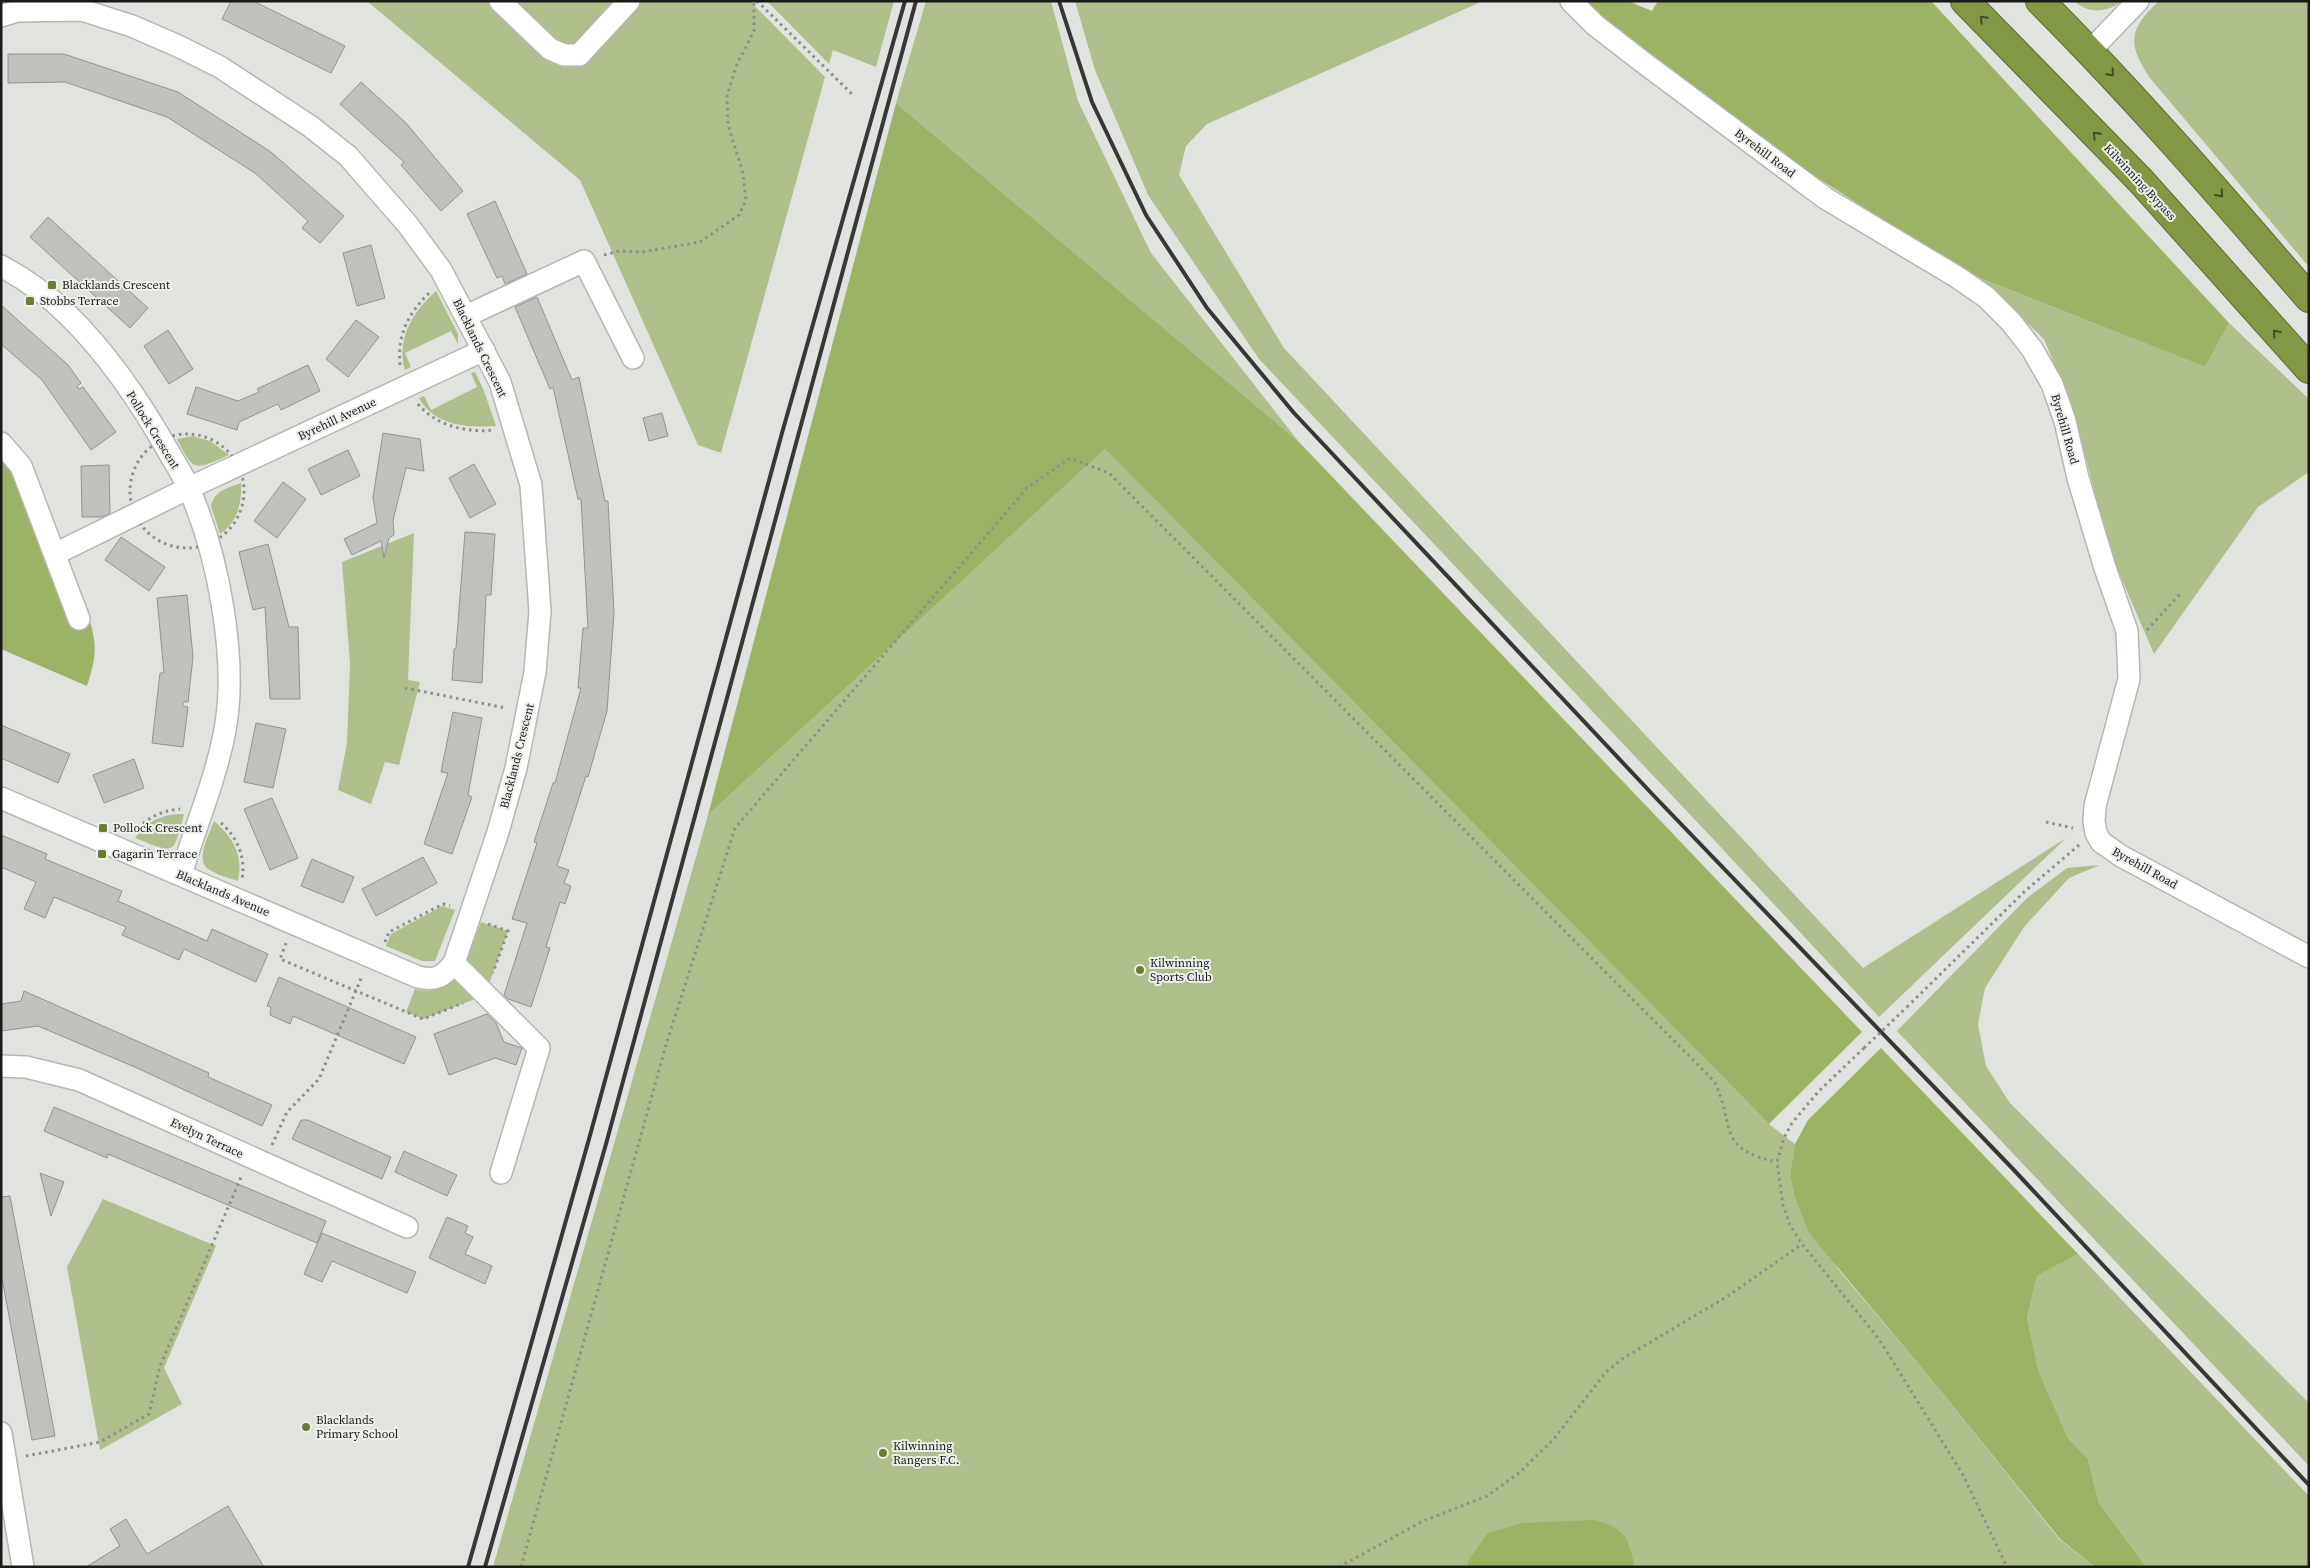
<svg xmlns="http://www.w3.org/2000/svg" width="2310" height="1568" font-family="'Source Serif 4',serif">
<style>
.green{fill:#afbf8b}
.forest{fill:#9cb265}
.building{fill:#c0c1bd;stroke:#91938e}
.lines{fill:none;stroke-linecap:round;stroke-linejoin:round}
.minor-casing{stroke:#b5b7b2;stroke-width:24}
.highway-casing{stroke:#5e6c35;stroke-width:30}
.path{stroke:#8c8e8a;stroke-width:3;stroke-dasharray:2.5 4;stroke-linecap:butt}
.minor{stroke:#fff;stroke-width:21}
.highway{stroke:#829844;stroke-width:28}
.rail{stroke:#373835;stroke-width:4}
.path-bridge{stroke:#8c8e8a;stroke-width:3;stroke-dasharray:2.5 4;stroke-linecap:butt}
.oneway{stroke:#444d2a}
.poi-dot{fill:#6a7e2f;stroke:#eef0eb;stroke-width:2}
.labels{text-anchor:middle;stroke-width:4;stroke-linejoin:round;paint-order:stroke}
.street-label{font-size:12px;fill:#1a1b19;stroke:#eef0eb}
.poi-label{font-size:12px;fill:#1a1b19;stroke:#eef0eb;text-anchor:start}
</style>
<rect width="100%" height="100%" fill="#e1e3de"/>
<!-- green -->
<g class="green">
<path d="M367,1H490L548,57C561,65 569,66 583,61L643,1H750L825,77L721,453L698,445L580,180Z"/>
<polygon points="514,1 618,1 578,45 566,45 555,41"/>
<polygon points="767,1 894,1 876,67 833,50 829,64"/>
<polygon points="926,1 1051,1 1078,101 1151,253 1299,442 896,103"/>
<polygon points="1075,1 1483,1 1207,124 1186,146 1179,175 1284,348 1863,968 2066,838 1879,1017 1715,841 1259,359 1148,195 1095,70"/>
<path d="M2074,1H2123C2107,12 2090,15 2074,1Z"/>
<path d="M2159,1L2309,2V267L2150,78C2127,43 2128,30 2159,1Z"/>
<polygon points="1980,278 2205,367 2229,323 2309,399 2309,472 2258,507 2154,654 2110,552 2073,409 2044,339"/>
<path d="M436,291L458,334V344L451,331L405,353L411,367L405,370C396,338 413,312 436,291Z"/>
<path d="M475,372L484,391L496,426C467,428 435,426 419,398L424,396L431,410L477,387L471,373Z"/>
<path d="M193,436L210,441L229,455C195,470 194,473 177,439Z"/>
<polygon points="1105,449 1769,1124 1795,1144 1790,1174 1838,1269 1931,1379 2059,1539 2095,1567 493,1567 708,815"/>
<path d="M241,483C242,502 238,522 220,534L211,506C215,490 228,488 241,483Z"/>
<polygon points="414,533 408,680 420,682 399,765 385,762 371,804 338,790 347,743 350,663 342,562"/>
<path d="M184,814C173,856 176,854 135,838C146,821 164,813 184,814Z"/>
<path d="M214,821C233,837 244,856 238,881C229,878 217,875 208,869C195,860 210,832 214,821Z"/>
<polygon points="2100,865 2069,878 2024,927 1985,988 1978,1024 1986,1066 2010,1103 2309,1403 2309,1466 1897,1031 2027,898 2067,868"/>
<polygon points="442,906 455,910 435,961 422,961 386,946 391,934"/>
<polygon points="481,922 508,931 488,987 465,964"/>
<path d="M456,975L480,997L423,1019L406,1012L415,989C434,993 444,989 456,975Z"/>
<polygon points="103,1199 216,1246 164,1368 182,1404 100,1450 67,1267"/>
<polygon points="2078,1254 2309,1496 2309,1567 2146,1567 2099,1503 2088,1459 2068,1438 2039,1372 2027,1318 2037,1276"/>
</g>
<!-- forest -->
<g class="forest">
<polygon points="1584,1 1628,1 1652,11 1658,1 1931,1 2229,323 2205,367 1980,278 1915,240 1799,166 1640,48"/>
<polygon points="896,103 1299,442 1862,1032 1769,1124 1105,449 708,815"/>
<path d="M1,456L17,469L77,627L90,622C98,648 95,661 87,686L1,649Z"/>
<polygon points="1881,1048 2078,1254 2037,1276 2027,1318 2039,1372 2068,1438 2088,1459 2099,1503 2146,1567 2095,1567 2060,1539 1931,1379 1809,1233 1795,1197 1790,1174 1795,1144 1808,1120"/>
<path d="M1595,1520C1627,1530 1627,1536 1635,1567H1467L1468,1561L1488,1533L1522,1523Z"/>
</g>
<!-- building -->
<g class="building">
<polygon points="231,1 253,1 345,46 331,73 222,19"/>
<polygon points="8,54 64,54 178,92 271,152 344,216 320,243 302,228 308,221 255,173 167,117 65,82 8,83"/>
<polygon points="361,82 406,123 463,191 441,211 401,165 404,162 340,104"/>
<polygon points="495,201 527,274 505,284 502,276 497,278 467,214"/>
<polygon points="48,217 148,308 130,328 30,237"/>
<polygon points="371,245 385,298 357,306 343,253"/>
<polygon points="537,297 572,380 579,377 605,501 608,501 614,613 607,711 588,777 586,776 557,866 569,870 564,883 571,886 565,904 560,902 546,947 550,948 531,1007 508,999 504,995 527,923 512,919 537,843 534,842 553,783 555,783 581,688 578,688 583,628 588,628 581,499 578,499 553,387 550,389 515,307"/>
<polygon points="1,305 68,365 81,383 77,387 79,389 83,387 116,432 91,450 42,380 1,344"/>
<polygon points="356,320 379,337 348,377 326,359"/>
<polygon points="168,330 193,369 169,384 144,346"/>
<polygon points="308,365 320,391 281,410 278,404 239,422 237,430 187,414 196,387 238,401 259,392 257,389"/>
<polygon points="662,413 668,436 649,441 643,418"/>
<polygon points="383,433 420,439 424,471 406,468 393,520 394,535 389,538 384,558 381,541 352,555 344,539 377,523 373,497"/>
<polygon points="348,450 360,476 321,495 308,469"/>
<polygon points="474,464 496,504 470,518 449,478"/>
<polygon points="109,465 110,513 102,517 82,517 81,466"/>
<polygon points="283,482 306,499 277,538 254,521"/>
<polygon points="465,532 495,534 491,595 486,595 482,683 452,680 454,649 456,648"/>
<polygon points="121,537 165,567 149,591 105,560"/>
<polygon points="268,544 289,627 298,627 300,699 270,699 265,607 253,610 239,552"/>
<polygon points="187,595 193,657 188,702 183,702 183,706 188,707 183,747 152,743 160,673 164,673 157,598"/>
<polygon points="453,712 482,718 468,795 472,797 452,854 424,844 448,773 441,772"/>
<polygon points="256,723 286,729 273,788 244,782"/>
<polygon points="1,725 70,754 58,783 1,758"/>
<polygon points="134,759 144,788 104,803 93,775"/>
<polygon points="272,798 298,858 270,870 244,809"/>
<polygon points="1,835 47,854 45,859 122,891 118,901 207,941 212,929 268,954 256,982 184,949 179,960 122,935 126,927 54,897 45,918 24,909 36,882 1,867"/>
<polygon points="423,857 437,883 376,916 362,889"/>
<polygon points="312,859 354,877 343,903 301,886"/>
<polygon points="279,977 416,1037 404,1064 293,1016 290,1024 270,1015 271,1007 267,1006"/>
<polygon points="24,991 209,1073 208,1077 272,1105 262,1126 137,1068 38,1026 1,1031 1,1004 21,1001"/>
<polygon points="487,1014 496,1023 504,1042 522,1048 516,1065 495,1058 449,1075 434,1034"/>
<polygon points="54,1107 326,1221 317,1243 108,1154 107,1158 44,1131"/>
<polygon points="301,1120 308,1120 391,1157 382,1179 292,1139"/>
<polygon points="404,1151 457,1175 447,1196 395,1172"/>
<polygon points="40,1173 64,1182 51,1216"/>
<polygon points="10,1196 55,1436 32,1440 1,1273 1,1197"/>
<polygon points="447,1217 468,1226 465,1233 473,1237 465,1254 492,1266 485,1284 429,1258"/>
<polygon points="322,1233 416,1272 407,1293 332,1261 322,1282 304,1274"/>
<polygon points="228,1506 264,1567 86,1567 120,1546 110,1529 126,1519 147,1554"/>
</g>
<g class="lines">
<!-- minor casing -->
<g class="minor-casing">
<g id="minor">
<polyline points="500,1 550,49 564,55 579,55 629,1"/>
<polyline points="1571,1 1595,25 1644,63 1825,198 1957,277 1986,297 2011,322 2032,349 2052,384 2065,421 2078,478 2105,568 2127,631 2129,679 2095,806 2094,821 2096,833 2101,842 2121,856 2309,957"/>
<path d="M1,16L17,11L82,10L132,26L178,46L220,67L310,126L348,156L408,225L441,270L500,382L531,485L540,611L535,672L516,768L498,832L454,963C443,977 436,981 418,977L1,798"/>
<polyline points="2090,51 2138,1"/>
<path d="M1,266C25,279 49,296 68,315C107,353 144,408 171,456C177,466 184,477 189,489C218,554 238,659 225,730C216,779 195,827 181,875"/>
<polyline points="466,316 584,261 633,358"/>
<polyline points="1,443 21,466 79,619"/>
<polyline points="55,554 189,488 484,350"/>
<polyline points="454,963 539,1048 501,1173"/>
<polyline points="1,1066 26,1067 79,1080 407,1227"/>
<polyline points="1,1433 23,1567"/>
</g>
</g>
<!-- highway casing -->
<g class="highway-casing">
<g id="highway">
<polyline points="1965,1 2141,181 2309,369"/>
<path d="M2040,1C2135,96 2221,196 2309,298"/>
</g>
</g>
<!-- path -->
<g class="path">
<polyline points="757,1 854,96"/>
<polyline points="604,255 619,251 642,252 700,242 739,215 746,200 743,173 728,125 727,96 737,64 754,31 754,1"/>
<path d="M400,365C397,335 408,314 429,293"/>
<path d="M418,404C436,426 467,433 494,430"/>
<circle cx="187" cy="491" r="57"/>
<polyline points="2147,630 2180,594"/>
<polyline points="405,688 506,708"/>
<polyline points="2046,822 2073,828"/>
<path d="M221,823C237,837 246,857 242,879"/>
<path d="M134,833C146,818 160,811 180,809"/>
<polyline points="488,924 508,931 493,973"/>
<polyline points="385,942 389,932 443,904 450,906"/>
<polyline points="286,943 280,959 423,1019 463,1003"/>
<polyline points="1907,1007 2024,892 2079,845"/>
<polyline points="1864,1048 1818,1092 1792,1123 1784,1138 1777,1162 1783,1205 1790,1225 1802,1244 1879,1339 1963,1475 2007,1567"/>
<polyline points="272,1145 287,1112 319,1079 362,976"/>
<polyline points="26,1456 100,1442 149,1414 160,1366 242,1175"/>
<path d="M521,1567L666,1045L735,828L1027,488L1070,458L1109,473L1714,1081C1736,1123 1714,1149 1777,1162"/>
<polyline points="1339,1567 1423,1521 1487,1496 1519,1473 1553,1440 1606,1372 1622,1359 1728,1296 1802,1244"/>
</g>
<!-- minor -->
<use href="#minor" class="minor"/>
<!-- highway -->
<use href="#highway" class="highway"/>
<!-- rail -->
<g class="rail">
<polyline points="1059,1 1092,102 1146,215 1207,308 1294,413 1655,797 2012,1168 2309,1485"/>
<polyline points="468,1567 589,1139 782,433 905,1"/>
<polyline points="485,1567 606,1144 916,1"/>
</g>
<!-- path-bridge -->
<polyline class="path-bridge" points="1864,1048 1907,1007"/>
</g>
<!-- one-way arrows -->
<defs><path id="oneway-chevron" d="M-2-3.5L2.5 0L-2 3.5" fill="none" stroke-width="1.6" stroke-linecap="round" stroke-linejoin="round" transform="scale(1.25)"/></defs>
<g class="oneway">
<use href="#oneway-chevron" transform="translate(1983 19) rotate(-134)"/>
<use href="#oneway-chevron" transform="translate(2111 73) rotate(47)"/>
<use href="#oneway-chevron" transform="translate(2096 135) rotate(-134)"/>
<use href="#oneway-chevron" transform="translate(2220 194) rotate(49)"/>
<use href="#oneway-chevron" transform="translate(2276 333) rotate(-132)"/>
</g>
<!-- markers -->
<g class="poi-dot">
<rect x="47" y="280" width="10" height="10" rx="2.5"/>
<rect x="25" y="296" width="10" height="10" rx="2.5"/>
<rect x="98" y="823" width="10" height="10" rx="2.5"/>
<rect x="97" y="849" width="10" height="10" rx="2.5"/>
<circle cx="1140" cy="970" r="5"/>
<circle cx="306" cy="1427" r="5"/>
<circle cx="883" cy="1453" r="5"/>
</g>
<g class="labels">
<!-- street labels -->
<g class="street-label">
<text transform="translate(1765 153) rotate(37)" y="4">Byrehill Road</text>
<text transform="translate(2140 182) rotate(47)" y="4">Kilwinning Bypass</text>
<text transform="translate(480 348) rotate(64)" y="4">Blacklands Crescent</text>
<text transform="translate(337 419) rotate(-25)" y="4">Byrehill Avenue</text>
<text transform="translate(2065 429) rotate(74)" y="4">Byrehill Road</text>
<text transform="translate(153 430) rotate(58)" y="4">Pollock Crescent</text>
<text transform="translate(517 756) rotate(-76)" y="4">Blacklands Crescent</text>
<text transform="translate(2145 868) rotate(29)" y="4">Byrehill Road</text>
<text transform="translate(223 893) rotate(23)" y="4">Blacklands Avenue</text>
<text transform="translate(207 1138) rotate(25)" y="4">Evelyn Terrace</text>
</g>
<!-- poi labels -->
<g class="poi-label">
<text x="62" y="289">Blacklands Crescent</text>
<text x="40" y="305">Stobbs Terrace</text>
<text x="113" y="832">Pollock Crescent</text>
<text x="112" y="858">Gagarin Terrace</text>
<text x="1150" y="967">Kilwinning<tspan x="1150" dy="14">Sports Club</tspan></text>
<text x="316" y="1424">Blacklands<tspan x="316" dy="14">Primary School</tspan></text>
<text x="893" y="1450">Kilwinning<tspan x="893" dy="14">Rangers F.C.</tspan></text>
</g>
</g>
<!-- border -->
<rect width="2310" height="1568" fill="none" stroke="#1a1b19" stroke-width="5"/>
</svg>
